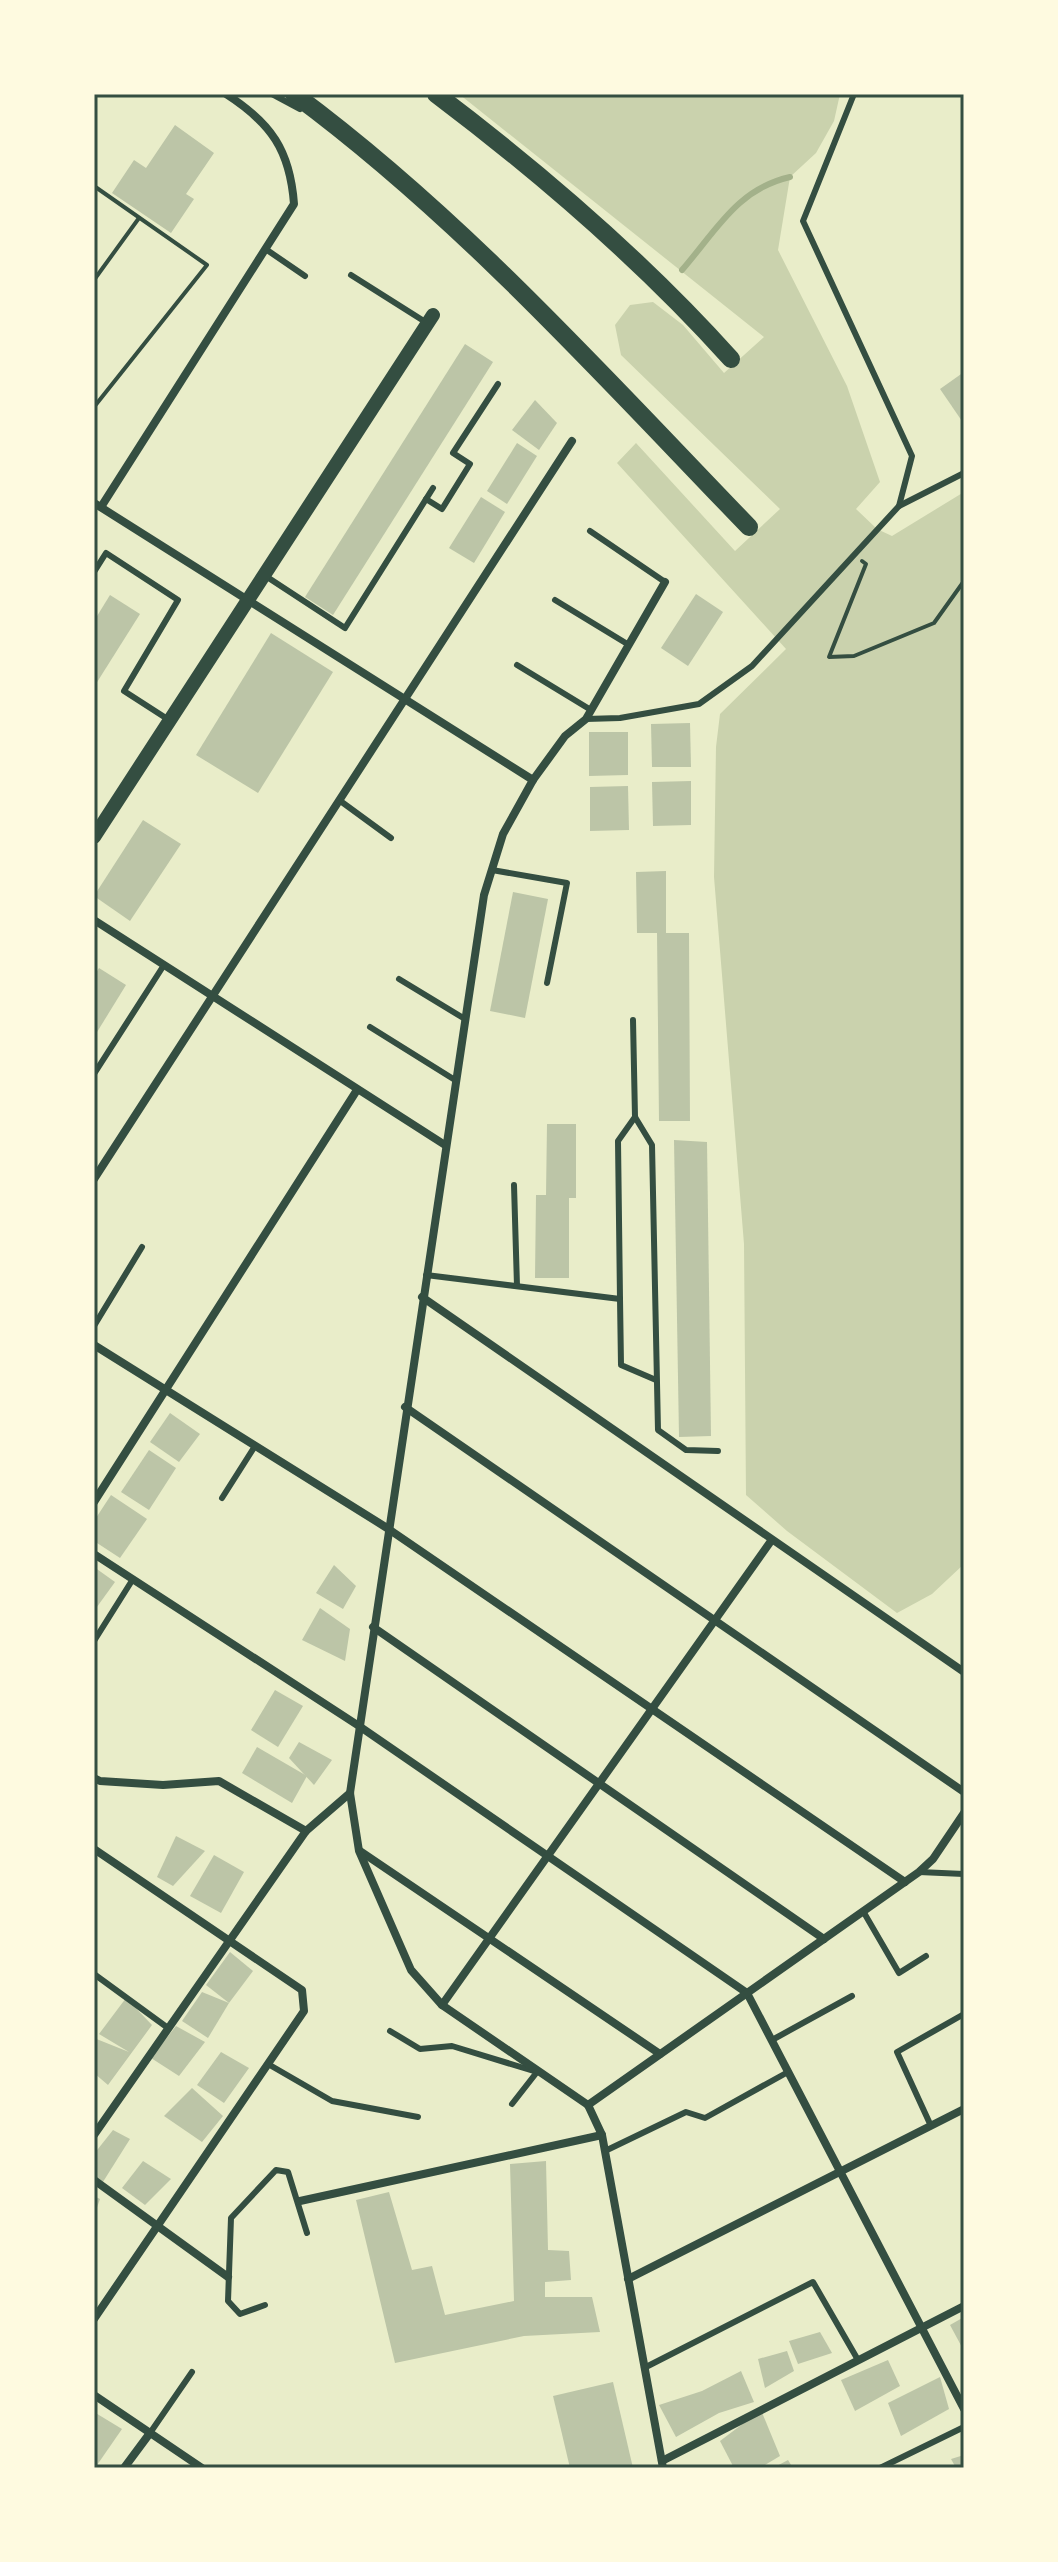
<svg xmlns="http://www.w3.org/2000/svg" width="1058" height="2562" font-family="Quicksand,sans-serif">
<style>
.green{fill:#cad2ad}
.lines{fill:none;stroke-linecap:round;stroke-linejoin:round}
.stream{stroke:#a3b18a;stroke-width:6}
.building{fill:#bcc5a7}
.path{stroke:#344e41;stroke-width:4}
.service{stroke:#344e41;stroke-width:6}
.minor{stroke:#344e41;stroke-width:8}
.tertiary{stroke:#344e41;stroke-width:14}
.trunk{stroke:#344e41;stroke-width:18}
.neatline{fill:none;stroke:#344e41;stroke-width:3}
</style>
<rect width="100%" height="100%" fill="#e9edc9"/>
<!-- green -->
<polygon class="green" points="459,94 840,94 834,121 816,153 790,177 778,250 847,386 880,482 856,509 877,529 892,536 964,492 964,1564 932,1594 897,1613 787,1531 746,1495 744,1244 714,877 716,747 720,714 786,649 617,463 636,443 735,551 780,509 621,355 615,325 630,305 653,302 683,325 724,373 764,337"/>
<g class="lines">
<!-- stream -->
<path class="stream" d="M682,270C716,231 737,189 790,177"/>
</g>
<!-- building -->
<g class="building">
<polygon points="175,125 214,153 186,194 194,199 171,233 112,193 134,160 146,168"/>
<polygon points="465,344 493,362 333,615 305,597"/>
<polygon points="964,372 964,424 940,389"/>
<polygon points="535,400 557,423 539,450 512,430"/>
<polygon points="517,443 537,456 507,504 487,491"/>
<polygon points="481,497 505,512 474,563 449,548"/>
<polygon points="696,594 723,612 688,666 661,648"/>
<polygon points="110,595 140,614 94,687 94,621"/>
<polygon points="271,633 333,672 258,793 196,755"/>
<polygon points="690,723 691,767 652,767 651,724"/>
<polygon points="589,732 628,732 628,775 589,776"/>
<polygon points="691,781 691,825 653,826 652,782"/>
<polygon points="628,786 629,830 590,831 590,787"/>
<polygon points="143,820 181,844 130,921 94,896"/>
<polygon points="666,871 666,933 689,933 690,1121 659,1121 657,933 637,933 636,872"/>
<polygon points="513,892 548,899 525,1018 490,1011"/>
<polygon points="99,968 126,985 94,1037 94,976"/>
<polygon points="547,1124 576,1124 576,1198 569,1198 569,1278 535,1278 536,1195 546,1195"/>
<polygon points="674,1140 707,1142 711,1436 679,1437"/>
<polygon points="170,1413 200,1434 179,1462 150,1442"/>
<polygon points="149,1450 176,1468 149,1510 121,1492"/>
<polygon points="111,1495 147,1519 120,1558 94,1541 94,1521"/>
<polygon points="334,1565 356,1586 343,1609 316,1593"/>
<polygon points="94,1567 115,1582 94,1611"/>
<polygon points="320,1608 350,1629 345,1661 302,1640"/>
<polygon points="275,1690 303,1706 278,1747 251,1730"/>
<polygon points="299,1742 332,1760 314,1785 289,1758"/>
<polygon points="257,1747 307,1776 292,1803 242,1773"/>
<polygon points="176,1836 205,1851 173,1886 157,1877"/>
<polygon points="214,1855 244,1872 221,1913 190,1896"/>
<polygon points="230,1952 253,1971 229,2003 206,1985"/>
<polygon points="202,1992 229,2003 208,2038 182,2021"/>
<polygon points="126,1998 152,2025 108,2085 94,2073 94,2038 129,2052 99,2034"/>
<polygon points="176,2026 205,2042 179,2076 151,2058"/>
<polygon points="221,2052 249,2068 224,2103 197,2085"/>
<polygon points="192,2088 223,2116 202,2142 164,2116"/>
<polygon points="113,2130 130,2139 101,2185 94,2180 94,2154"/>
<polygon points="143,2161 171,2179 145,2205 122,2188"/>
<polygon points="546,2161 548,2250 569,2251 571,2280 545,2282 545,2297 592,2297 600,2332 524,2336 395,2363 356,2200 389,2192 412,2270 432,2266 445,2315 514,2301 510,2164"/>
<polygon points="94,2196 100,2199 94,2216"/>
<polygon points="964,2317 964,2351 950,2325"/>
<polygon points="820,2332 832,2353 798,2364 789,2341"/>
<polygon points="787,2351 794,2371 765,2388 758,2359"/>
<polygon points="888,2360 900,2386 855,2411 841,2380"/>
<polygon points="741,2371 754,2402 719,2413 676,2437 659,2405 702,2391"/>
<polygon points="940,2377 949,2409 901,2436 888,2403"/>
<polygon points="613,2382 633,2468 570,2468 553,2396"/>
<polygon points="761,2410 780,2456 760,2468 734,2468 720,2441"/>
<polygon points="94,2412 122,2429 95,2468 94,2468"/>
<polygon points="964,2455 964,2468 956,2468 951,2459"/>
<polygon points="788,2460 793,2468 773,2468"/>
</g>
<g class="lines">
<!-- path -->
<g class="path">
<polyline points="94,186 207,265 94,407"/>
<polyline points="94,280 139,218"/>
<polyline points="862,561 866,564 829,657 854,656 934,623 964,581"/>
</g>
<!-- service -->
<g class="service">
<polyline points="272,94 300,109"/>
<polyline points="854,94 803,221 912,456 899,506"/>
<polyline points="267,250 305,276"/>
<polyline points="351,275 427,323"/>
<polyline points="426,499 442,509 470,464 453,453 498,384"/>
<polyline points="590,531 665,582"/>
<polyline points="94,572 106,553 178,600 124,691 169,720"/>
<polyline points="264,575 345,628 433,488"/>
<polyline points="555,600 629,645"/>
<polyline points="517,665 591,710"/>
<polyline points="586,719 620,718 699,704 752,666 899,506 964,473"/>
<polyline points="339,800 391,838"/>
<polyline points="492,870 567,883 547,983"/>
<polyline points="399,979 465,1019"/>
<polyline points="633,1020 635,1117 652,1145 658,1430 686,1450 718,1451"/>
<polyline points="370,1027 455,1080"/>
<polyline points="94,1074 164,965"/>
<polyline points="514,1185 517,1286"/>
<polyline points="426,1275 620,1299 618,1141 635,1117"/>
<polyline points="620,1299 621,1365 656,1380"/>
<polyline points="94,1326 142,1247"/>
<polyline points="222,1498 255,1446"/>
<polyline points="94,1641 133,1579"/>
<polyline points="919,1872 964,1874"/>
<polyline points="863,1911 899,1973 926,1956"/>
<polyline points="94,1974 168,2028"/>
<polyline points="390,2031 420,2049 452,2046 537,2072 512,2104"/>
<polyline points="772,2040 852,1996"/>
<polyline points="268,2064 332,2101 418,2117"/>
<polyline points="931,2126 897,2052 964,2014"/>
<polyline points="605,2151 686,2112 705,2118 788,2072"/>
<polyline points="265,2305 240,2314 228,2301 231,2218 276,2170 288,2172 307,2233"/>
<polyline points="644,2368 813,2282 858,2360"/>
<polyline points="150,2433 192,2372"/>
<polyline points="880,2468 964,2427"/>
</g>
<!-- minor -->
<g class="minor">
<polyline points="94,503 533,780"/>
<path d="M101,507L294,204C290,150 271,123 226,94"/>
<polyline points="94,920 445,1145"/>
<polyline points="94,1179 572,441"/>
<polyline points="422,1297 964,1672"/>
<polyline points="94,1345 387,1528 905,1882"/>
<polyline points="405,1407 964,1792"/>
<polyline points="94,1502 357,1090"/>
<polyline points="94,1554 359,1726 747,1993 964,2409"/>
<polyline points="373,1627 824,1939"/>
<polyline points="94,1778 100,1781 163,1785 219,1781 306,1831"/>
<polyline points="94,1849 302,1990 304,2011 94,2319"/>
<polyline points="360,1851 660,2054"/>
<polyline points="442,2005 771,1541"/>
<polyline points="588,2105 442,2005 411,1970 359,1851 350,1793 484,895 503,834 533,780 565,736 586,719 665,582"/>
<polyline points="588,2105 919,1872 933,1859 964,1813"/>
<polyline points="588,2105 602,2135 663,2468"/>
<polyline points="94,2135 306,1831 350,1793"/>
<polyline points="94,2180 228,2277"/>
<polyline points="300,2201 602,2135"/>
<polyline points="628,2279 964,2109"/>
<polyline points="94,2395 202,2468"/>
<polyline points="662,2461 964,2306"/>
<polyline points="124,2468 150,2433"/>
</g>
<!-- tertiary -->
<polyline class="tertiary" points="94,837 433,315"/>
<!-- trunk -->
<g class="trunk">
<path d="M294,94C463,219 604,377 749,527"/>
<path d="M436,94C542,174 642,260 731,359"/>
</g>
</g>
<!-- border -->
<rect width="1058" height="2562" fill="none" stroke="#fefae0" stroke-width="192"/>
<rect x="96" y="96" width="866" height="2370" class="neatline"/>
</svg>
